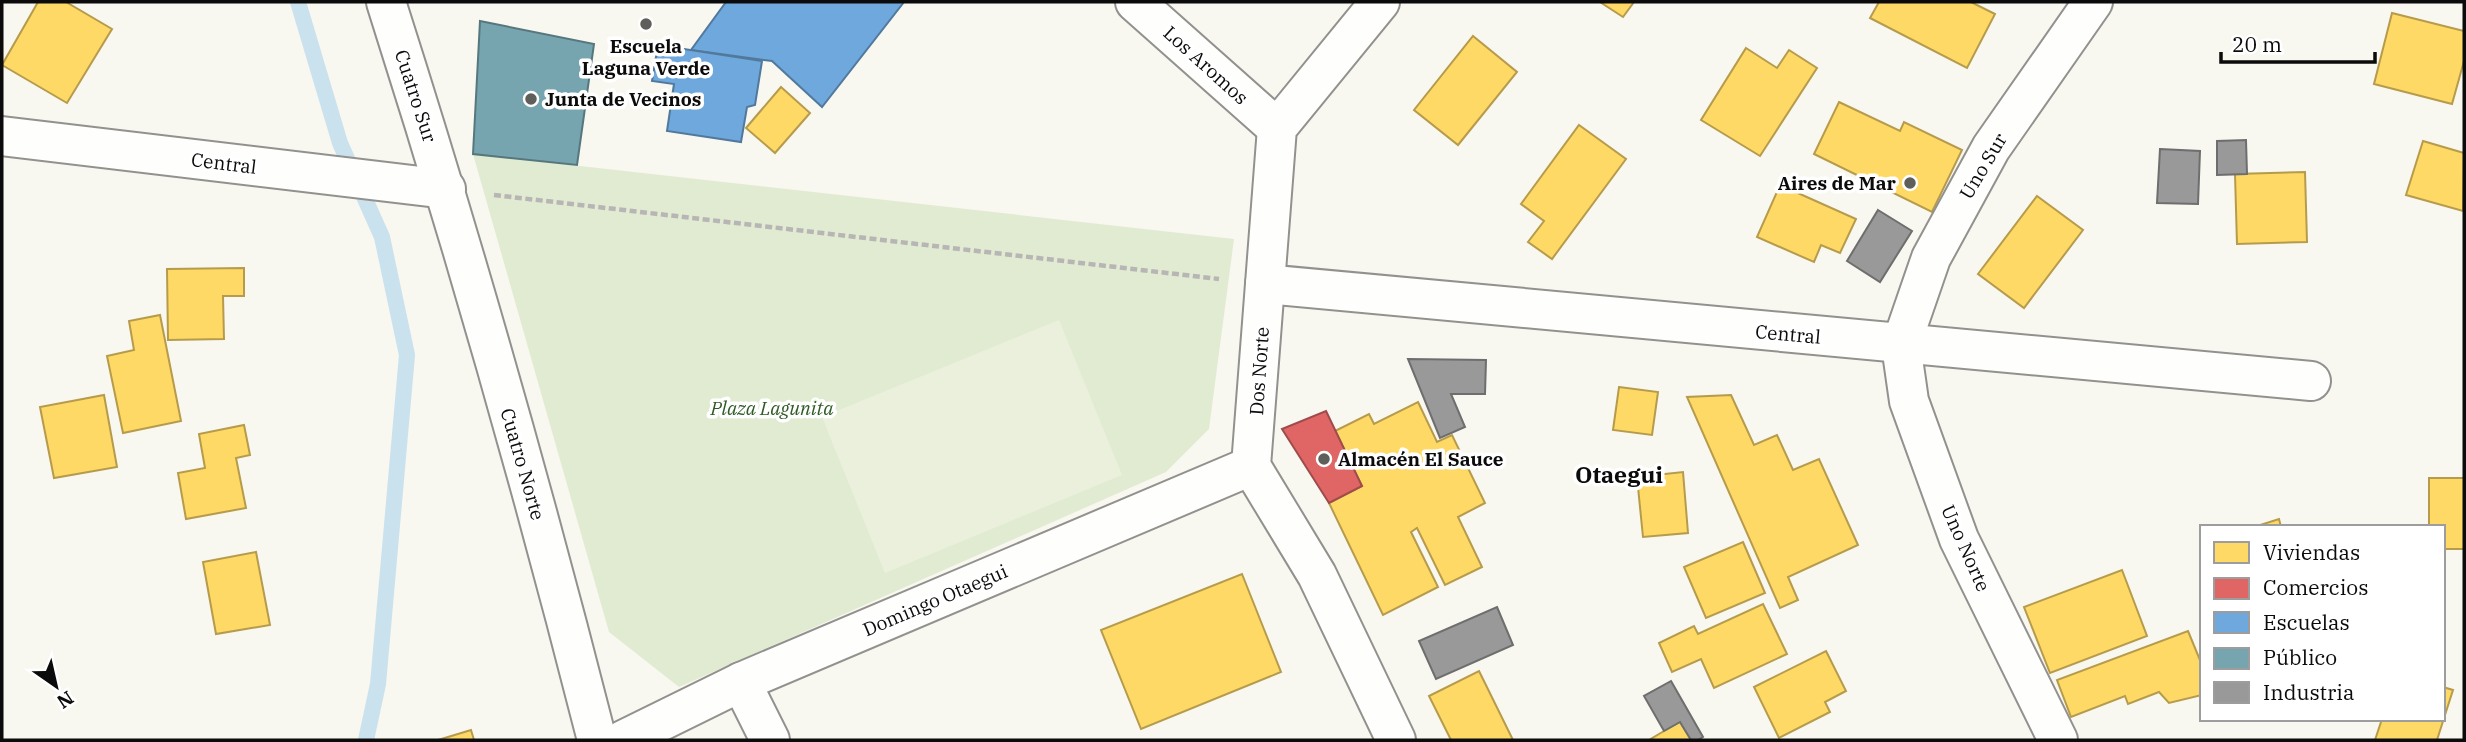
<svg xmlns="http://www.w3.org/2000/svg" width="2466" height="742" font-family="'IBM Plex Serif',serif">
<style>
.green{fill:#e1ebd2}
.pitch{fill:#eaf0dc}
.homes{fill:#ffd966;stroke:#b69b4b;stroke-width:2}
.shops{fill:#e06666;stroke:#a04b4b;stroke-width:2}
.schools{fill:#6fa8dc;stroke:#51799d;stroke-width:2}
.public{fill:#76a5af;stroke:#56777e;stroke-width:2}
.industry{fill:#999;stroke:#6e6e6e;stroke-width:2}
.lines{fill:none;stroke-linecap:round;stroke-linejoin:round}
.stream{stroke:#cae1ee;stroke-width:16}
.minor-casing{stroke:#92918e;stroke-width:42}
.path{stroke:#b7b6b5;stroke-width:4.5;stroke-dasharray:7 3.5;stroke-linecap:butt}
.minor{stroke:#fefefd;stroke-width:38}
.poi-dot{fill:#5e5e5b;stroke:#fff;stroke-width:2.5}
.labels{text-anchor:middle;stroke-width:7;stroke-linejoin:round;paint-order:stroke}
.poi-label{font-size:19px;font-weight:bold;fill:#0b0b0b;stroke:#fff;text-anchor:start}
.street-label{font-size:19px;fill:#0b0b0b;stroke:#fff}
.park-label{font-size:19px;font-style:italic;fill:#2e5a25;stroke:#fff}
.quarter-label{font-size:23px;font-weight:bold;fill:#0b0b0b;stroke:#fff}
</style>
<rect width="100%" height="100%" fill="#f8f7f0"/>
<!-- green -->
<polygon class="green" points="473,154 1234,239 1209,429 1166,472 679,687 609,632"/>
<!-- pitch -->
<polygon class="pitch" points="1059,320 1122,475 885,573 822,417"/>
<!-- homes -->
<g class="homes">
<polygon points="38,2 66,2 112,29 67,103 2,65"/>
<polygon points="1600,2 1634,2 1623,17"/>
<polygon points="1879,2 1971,2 1995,14 1967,68 1870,18"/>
<polygon points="2392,13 2464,31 2464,61 2452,104 2374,84"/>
<polygon points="1473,36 1517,72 1458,145 1414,110"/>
<polygon points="1746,48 1777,68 1789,50 1817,68 1760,156 1701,120"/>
<polygon points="781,87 810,113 775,153 746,128"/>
<polygon points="1839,102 1900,131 1904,122 1962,150 1932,212 1814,154"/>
<polygon points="1579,125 1626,159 1552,259 1528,242 1544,221 1521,204"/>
<polygon points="2423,141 2464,153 2463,211 2406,195"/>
<polygon points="2305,172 2307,242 2237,244 2235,174"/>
<polygon points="1780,185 1856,219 1840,253 1821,245 1814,262 1757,237"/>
<polygon points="2037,196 2083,230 2024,308 1978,274"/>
<polygon points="244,268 244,296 223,296 224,339 168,340 167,269"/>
<polygon points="160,315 181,421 123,433 107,356 134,350 129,321"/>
<polygon points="1619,387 1658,392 1652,435 1613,430"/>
<polygon points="104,395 117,467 54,478 40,407"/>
<polygon points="1731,395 1754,445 1777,435 1793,470 1819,459 1858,545 1788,577 1798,600 1780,608 1687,397"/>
<polygon points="1418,402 1437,442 1452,435 1485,503 1458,517 1482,567 1445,585 1417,528 1411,532 1438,587 1383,615 1329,503 1362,486 1335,431 1369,414 1374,424"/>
<polygon points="244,425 250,455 236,458 246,508 186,519 178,473 205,468 199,434"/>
<polygon points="1683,472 1688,533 1643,537 1637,477"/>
<polygon points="2429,478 2464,478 2464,549 2443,549 2443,527 2429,527"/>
<polygon points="2279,519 2281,527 2254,527"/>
<polygon points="1743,542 1765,593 1706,618 1684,567"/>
<polygon points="256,552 270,625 216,634 203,562"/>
<polygon points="2122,570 2147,636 2050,673 2024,607"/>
<polygon points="1242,574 1281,672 1141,729 1101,630"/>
<polygon points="1763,604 1787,654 1714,688 1701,659 1672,672 1659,643 1694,626 1698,634"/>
<polygon points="2188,631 2202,665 2202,695 2169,703 2159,692 2128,704 2125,696 2071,717 2057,680"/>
<polygon points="1826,651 1846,691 1825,702 1830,712 1779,738 1754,687"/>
<polygon points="1479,671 1513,740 1451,740 1429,696"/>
<polygon points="2443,687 2453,690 2437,740 2375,740 2382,719 2443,719"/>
<polygon points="1680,722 1691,740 1649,740 1664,731"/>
<polygon points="471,730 474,740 438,740"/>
</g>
<!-- shops -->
<polygon class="shops" points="1326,411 1362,486 1329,503 1282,429"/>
<!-- schools -->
<g class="schools">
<polygon points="726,2 904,2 822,107 772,61 691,50"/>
<polygon points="658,45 762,61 755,105 747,107 741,142 667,131 674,84 652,81"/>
</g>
<!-- public -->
<polygon class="public" points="480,21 594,44 577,165 473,154"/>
<!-- industry -->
<g class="industry">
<polygon points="2246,140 2247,174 2217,175 2217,141"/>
<polygon points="2160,149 2200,151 2198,204 2157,203"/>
<polygon points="1878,210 1912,231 1880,282 1847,261"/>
<polygon points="1408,359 1486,360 1485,394 1451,394 1465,427 1440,438"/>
<polygon points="1497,607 1513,645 1436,679 1419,641"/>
<polygon points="1671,681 1703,737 1698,740 1691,740 1680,722 1664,731 1644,696"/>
</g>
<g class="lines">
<!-- stream -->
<polyline class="stream" points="298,2 340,143 382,237 407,355 378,684 366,740"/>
<!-- minor casing -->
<g class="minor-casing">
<g id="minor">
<path d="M386,2C464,246 534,492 597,740"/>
<polyline points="1135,2 1277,128"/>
<polyline points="1380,2 1277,128 1251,466 1317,575 1396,740"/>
<polyline points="2,136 446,189"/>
<polyline points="1265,284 2311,381"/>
<polyline points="741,682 770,740"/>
<polyline points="623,740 741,682 1251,466"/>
<polyline points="2058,740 1959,539 1909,401 1901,345 1931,258 1991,148 2093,2"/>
</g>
</g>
<!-- path -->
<polyline class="path" points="494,195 1219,279"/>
<!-- minor -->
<use href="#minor" class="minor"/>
</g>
<!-- markers -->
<g class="poi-dot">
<circle cx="646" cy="24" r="7"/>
<circle cx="531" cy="99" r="7"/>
<circle cx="1910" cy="183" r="7"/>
<circle cx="1324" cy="459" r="7"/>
</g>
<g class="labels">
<!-- poi labels -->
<g class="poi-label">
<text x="646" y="53" text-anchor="middle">Escuela<tspan x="646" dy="22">Laguna Verde</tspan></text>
<text x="545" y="106">Junta de Vecinos</text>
<text x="1896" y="190" text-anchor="end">Aires de Mar</text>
<text x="1338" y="466">Almacén El Sauce</text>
</g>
<!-- street labels -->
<g class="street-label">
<text transform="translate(1206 65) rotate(42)" y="7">Los Aromos</text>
<text transform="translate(416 96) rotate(72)" y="7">Cuatro Sur</text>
<text transform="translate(224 163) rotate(7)" y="7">Central</text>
<text transform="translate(1983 166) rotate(-59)" y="7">Uno Sur</text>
<text transform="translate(1788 334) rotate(5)" y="7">Central</text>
<text transform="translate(1259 371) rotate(-86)" y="7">Dos Norte</text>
<text transform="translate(523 464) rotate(74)" y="7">Cuatro Norte</text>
<text transform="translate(1966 548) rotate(66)" y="7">Uno Norte</text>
<text transform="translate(935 600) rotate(-23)" y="7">Domingo Otaegui</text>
</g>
<!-- park labels -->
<g class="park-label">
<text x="772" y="415">Plaza Lagunita</text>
</g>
<!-- quarter labels -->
<g class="quarter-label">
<text x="1619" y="483">Otaegui</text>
</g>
</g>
<!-- border -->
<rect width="2466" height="742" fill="none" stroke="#0b0b0b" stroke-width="7"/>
<!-- legend -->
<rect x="2200" y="525" width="245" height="196" fill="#ffffff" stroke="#9d9d9d" stroke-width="2"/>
<rect x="2214" y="542" width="35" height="21" fill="#ffd966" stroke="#9d9d9d" stroke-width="2"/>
<text x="2263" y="560" font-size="21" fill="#0b0b0b">Viviendas</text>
<rect x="2214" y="578" width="35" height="21" fill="#e06666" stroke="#9d9d9d" stroke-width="2"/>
<text x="2263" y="595" font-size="21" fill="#0b0b0b">Comercios</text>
<rect x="2214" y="612" width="35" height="21" fill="#6fa8dc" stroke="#9d9d9d" stroke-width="2"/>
<text x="2263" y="630" font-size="21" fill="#0b0b0b">Escuelas</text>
<rect x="2214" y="648" width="35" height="21" fill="#76a5af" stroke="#9d9d9d" stroke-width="2"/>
<text x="2263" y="665" font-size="21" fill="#0b0b0b">Público</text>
<rect x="2214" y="682" width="35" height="21" fill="#999999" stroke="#9d9d9d" stroke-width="2"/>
<text x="2263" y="700" font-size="21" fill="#0b0b0b">Industria</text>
<!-- north arrow -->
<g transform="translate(56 686) rotate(146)" stroke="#ffffff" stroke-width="5" paint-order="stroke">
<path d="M0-5L12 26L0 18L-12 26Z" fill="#0b0b0b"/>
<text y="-10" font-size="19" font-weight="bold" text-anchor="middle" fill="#0b0b0b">N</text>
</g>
<!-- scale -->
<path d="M2221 52v10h154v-10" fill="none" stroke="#0b0b0b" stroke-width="3.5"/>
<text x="2232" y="52" font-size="21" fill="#0b0b0b" stroke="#ffffff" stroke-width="5" paint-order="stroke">20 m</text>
</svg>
